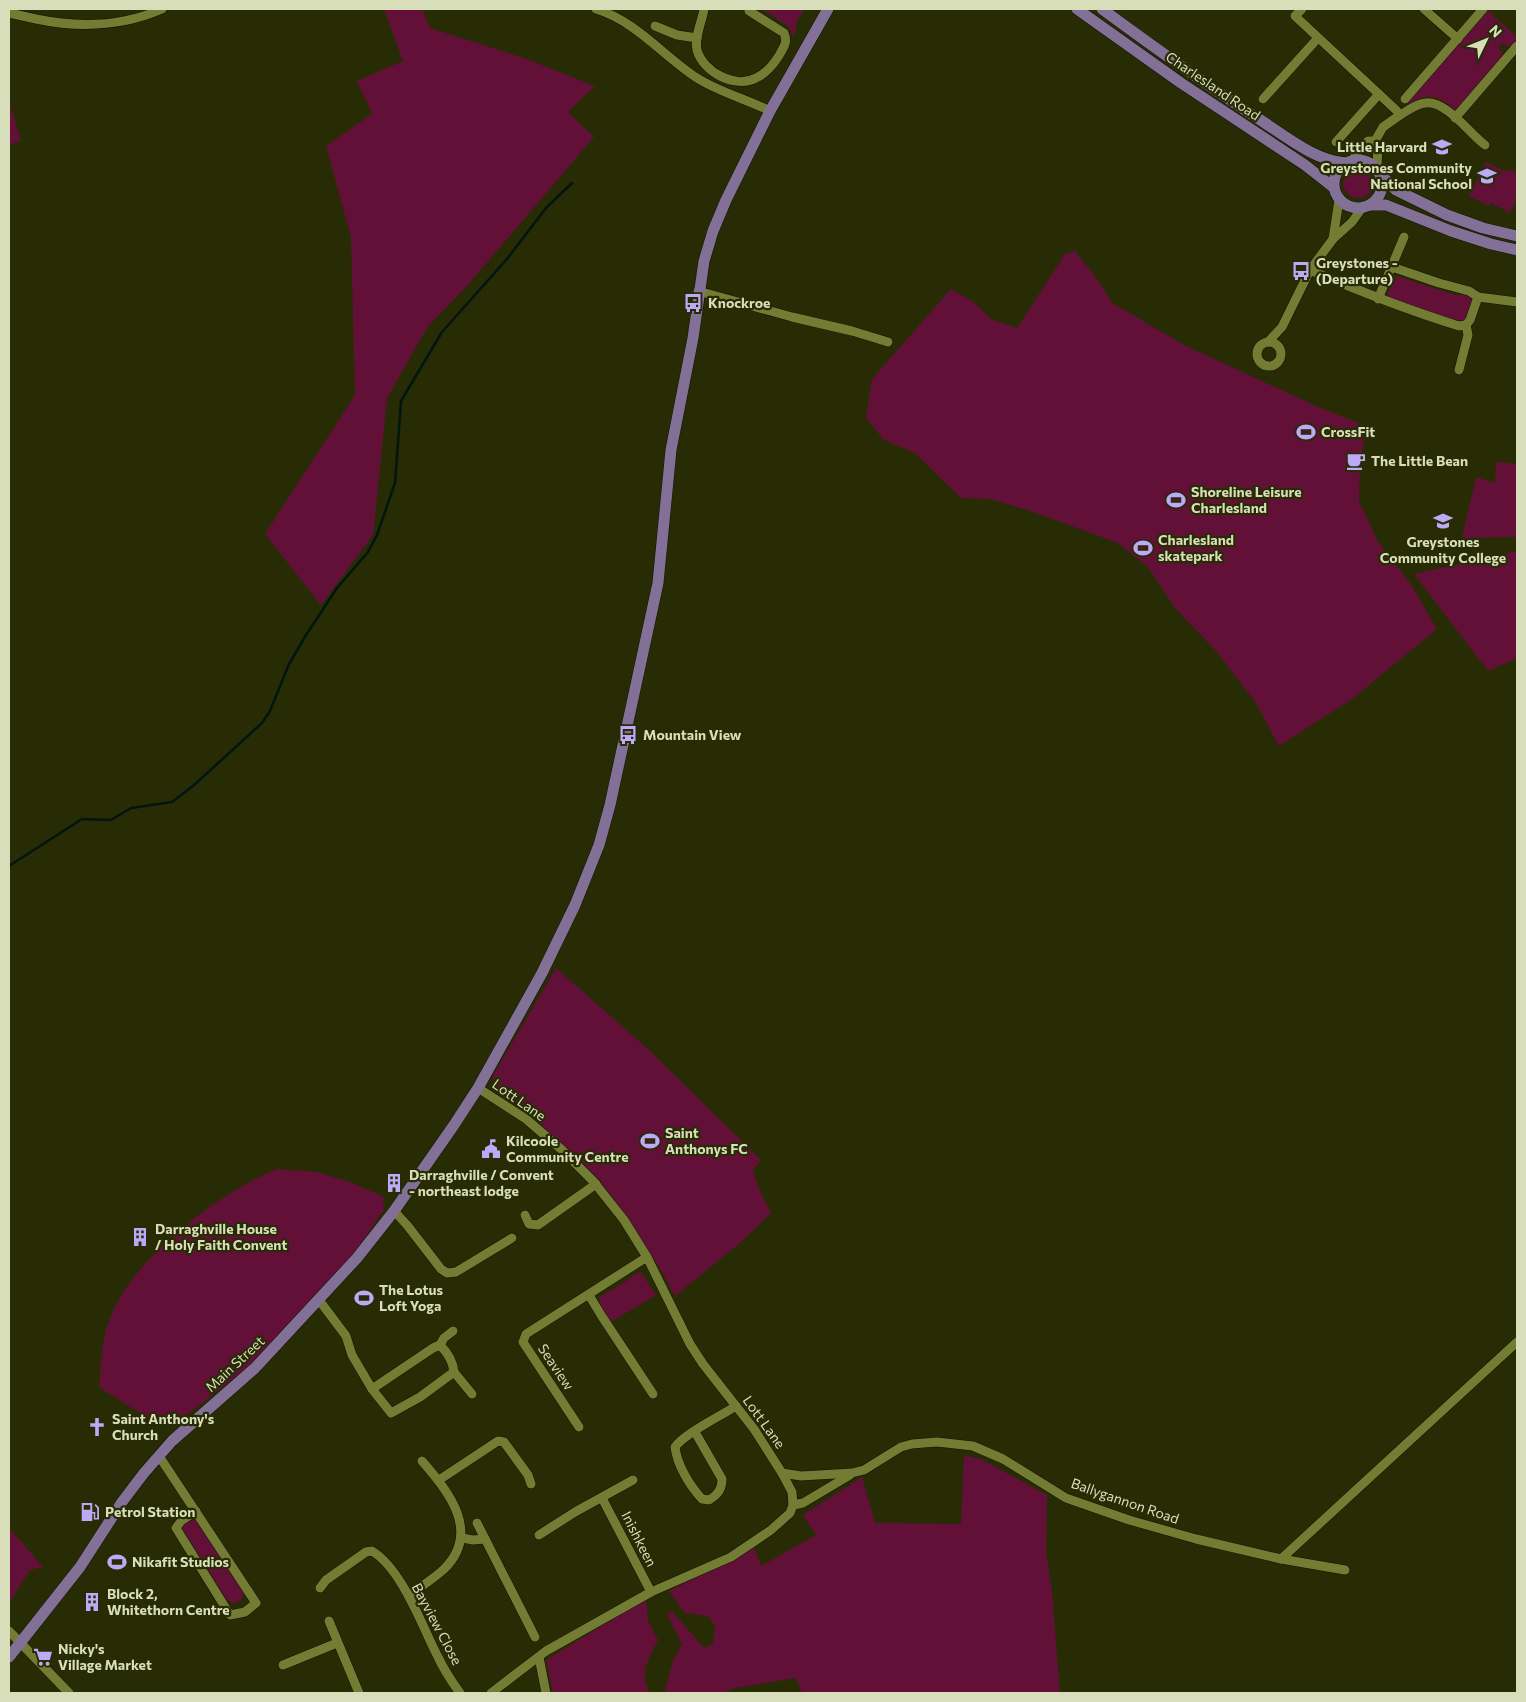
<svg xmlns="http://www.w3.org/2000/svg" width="1526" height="1702" font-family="Commissioner,sans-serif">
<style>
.green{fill:#631039}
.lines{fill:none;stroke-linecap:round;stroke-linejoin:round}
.stream{stroke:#011511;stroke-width:2.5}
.minor-casing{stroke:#111301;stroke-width:10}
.major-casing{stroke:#111301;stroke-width:12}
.minor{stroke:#727c33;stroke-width:9}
.major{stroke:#827097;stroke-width:11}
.labels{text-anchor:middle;stroke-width:4.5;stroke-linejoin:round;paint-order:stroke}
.street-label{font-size:14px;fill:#d8deba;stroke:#282c05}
.poi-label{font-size:14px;font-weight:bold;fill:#d8deba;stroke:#282c05;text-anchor:start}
</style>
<rect width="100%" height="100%" fill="#282c05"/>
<!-- green -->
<g class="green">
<polygon points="384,9 422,9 430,28 524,58 595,86 568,112 594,137 466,287 428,326 387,398 373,535 321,605 265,534 355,395 351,237 326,146 372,114 357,81 403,61"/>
<polygon points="766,9 802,10 805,9 796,22 796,30 792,37 791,31 785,24 765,11"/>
<path d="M1487,10L1517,37V40L1513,45L1507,46L1503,43L1498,48L1503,52L1501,60L1458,109L1455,110C1436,93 1425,93 1404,107Z"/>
<polygon points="9,102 21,140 9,145"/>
<polygon points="1486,162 1506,172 1508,169 1517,173 1517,199 1510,213 1491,203 1489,206 1469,196"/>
<circle cx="1358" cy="183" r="15"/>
<polygon points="1075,251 1100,283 1112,303 1184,345 1316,406 1366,426 1360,465 1359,501 1378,542 1410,583 1437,629 1352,699 1279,746 1256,703 1217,652 1175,608 1148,567 1118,543 1031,511 990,499 961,498 915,453 884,440 866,418 872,379 951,289 972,301 991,319 1017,328 1065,254"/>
<polygon points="1396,276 1459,296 1462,293 1471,297 1472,301 1468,318 1460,322 1391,299 1387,294"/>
<polygon points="1496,462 1517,464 1517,537 1462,538 1476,477 1495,483"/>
<polygon points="1517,551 1517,658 1488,671 1414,574"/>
<polygon points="556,968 650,1051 761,1160 753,1170 759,1189 771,1213 741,1242 675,1296 659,1267 627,1217 596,1176 537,1121 494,1088 493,1076"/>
<path d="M277,1169L317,1172L350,1182L384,1197L383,1201L384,1209L356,1251L325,1287L245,1370L192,1411L167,1426L157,1424L99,1387C101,1369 101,1351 105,1334C121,1265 215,1195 277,1169Z"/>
<polygon points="640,1271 656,1295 611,1322 601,1307 599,1297 620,1285"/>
<polygon points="964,1455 983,1460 1047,1495 1046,1553 1052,1591 1060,1693 802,1693 796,1678 735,1688 721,1693 664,1693 674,1658 682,1644 667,1615 672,1611 704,1648 713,1644 715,1626 708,1616 685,1613 669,1591 754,1547 761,1566 816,1535 803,1515 862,1477 875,1523 961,1524"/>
<polygon points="191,1520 197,1521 244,1592 241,1600 234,1604 226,1599 183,1530 183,1527 186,1521"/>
<polygon points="9,1528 43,1567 30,1570 9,1603"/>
<path d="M646,1599L648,1621L658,1640C649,1659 638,1673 650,1693H553L546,1660Z"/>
</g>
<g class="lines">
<!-- stream -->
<polyline class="stream" points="9,866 82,819 111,820 131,808 172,802 194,785 262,723 270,711 289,664 306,635 337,588 368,552 377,535 395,483 401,401 442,332 507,259 546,208 572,183"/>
<!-- minor casing -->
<g class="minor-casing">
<g id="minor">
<path d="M596,9C636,21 663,56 697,78C719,92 746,99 770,111"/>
<path d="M704,9C702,22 694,37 697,50C703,72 735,89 756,78C767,73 774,64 780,54C784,46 788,42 784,33L749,11"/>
<polyline points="1302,9 1295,16 1396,110 1400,115 1383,127 1375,141"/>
<polyline points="1424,9 1458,39"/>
<path d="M9,13C18,15 27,17 36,19C79,28 121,27 162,9"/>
<polyline points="655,26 677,35 697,38"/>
<polyline points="1263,99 1318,38"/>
<polyline points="1405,99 1483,9"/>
<path d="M1400,115C1407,111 1416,104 1425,103C1446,100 1469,133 1485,145"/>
<polyline points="1455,118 1517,46"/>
<polyline points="1375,141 1378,144 1377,169"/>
<polyline points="1336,142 1379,94"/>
<polyline points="1353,160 1358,151 1368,141 1375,141"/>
<polyline points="1333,239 1339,200"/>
<polyline points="1392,267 1439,283 1469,291 1478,297 1470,320 1466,325 1468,335 1459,370"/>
<path d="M1310,270C1359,291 1408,310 1459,326L1466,325"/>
<polyline points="698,291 792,317 852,331 888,342"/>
<polyline points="1478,297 1517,302"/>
<polyline points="1378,299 1404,237"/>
<circle cx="1269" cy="354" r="12"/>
<polyline points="1268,342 1282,327 1310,270 1333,239 1352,222 1362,208"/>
<polyline points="478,1088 526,1119 562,1150 593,1181 624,1220 647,1257 690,1344 703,1364 754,1429 782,1473 792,1492 793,1505 790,1513 771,1530 731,1557 651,1592 546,1651 491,1693"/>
<polyline points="394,1211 407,1225 441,1269 447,1273 456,1272 512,1238"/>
<polyline points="525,1215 529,1224 538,1225 596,1184"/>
<polyline points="589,1295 601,1315 653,1394"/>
<polyline points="319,1300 346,1336 352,1355 372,1389"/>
<path d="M440,1345C448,1353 453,1362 454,1372L420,1397L391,1413L372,1389L433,1348L440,1345L444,1338L453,1331"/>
<polyline points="454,1372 472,1394"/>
<polyline points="579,1427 523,1342 526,1334 647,1257"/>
<path d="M695,1432L722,1479C722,1490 717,1495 709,1500L702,1499C690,1486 677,1465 675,1447C685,1433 721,1416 736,1406"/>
<polyline points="159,1456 256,1603 245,1612 230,1615 176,1528 181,1521 196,1511"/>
<polyline points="782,1473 801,1476 852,1473 864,1470 901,1447 912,1444 937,1442 973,1446 1003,1459 1066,1498 1129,1520 1196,1539 1281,1559 1345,1570"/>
<polyline points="439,1480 498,1441 504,1442 528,1475 531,1484"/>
<polyline points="602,1498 651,1592"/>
<polyline points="793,1505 803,1503 850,1475"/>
<polyline points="477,1523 535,1637"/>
<polyline points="539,1535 575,1512 633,1480"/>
<polyline points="462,1538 473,1540 485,1539"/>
<polyline points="1281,1559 1517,1342"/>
<path d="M320,1588L326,1580L366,1552L372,1551C402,1569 422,1626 438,1657C444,1670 452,1682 460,1693"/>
<path d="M409,1596C420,1587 433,1579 443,1570C482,1533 449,1492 422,1461"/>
<polyline points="329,1621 359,1693"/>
<polyline points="9,1631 69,1693"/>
<polyline points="539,1657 546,1693"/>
<polyline points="283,1665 337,1643"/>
</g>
</g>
<!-- major casing -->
<g class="major-casing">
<g id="major">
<polyline points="1077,9 1181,83 1305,165 1333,187"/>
<path d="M1102,9C1155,48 1209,87 1265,123C1289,139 1317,161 1346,163"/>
<circle cx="1358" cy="184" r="24"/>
<polyline points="1379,173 1396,190 1447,215 1483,228 1517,236"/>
<polyline points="1370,205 1386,205 1451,231 1491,244 1517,250"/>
<polyline points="9,1657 80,1567 122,1502 144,1473 172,1441 255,1368 357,1258 394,1211 454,1125 478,1088 542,973 575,905 599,845 610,805 658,583 671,450 693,338 704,261 713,231 726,200 770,111 828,9"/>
</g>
</g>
<!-- minor -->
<use href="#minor" class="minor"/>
<!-- major -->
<use href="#major" class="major"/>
</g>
<!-- icons -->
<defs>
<g id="school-bare" transform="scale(1.5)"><path d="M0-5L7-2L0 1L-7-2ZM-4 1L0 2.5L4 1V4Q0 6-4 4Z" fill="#bda9f5" stroke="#282c05" stroke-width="2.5" paint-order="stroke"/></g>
<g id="bus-bare" transform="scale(1.5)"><path d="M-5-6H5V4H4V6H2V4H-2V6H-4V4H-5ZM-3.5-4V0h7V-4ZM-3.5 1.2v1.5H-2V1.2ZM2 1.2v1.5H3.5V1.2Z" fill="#bda9f5" stroke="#282c05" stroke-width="2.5" paint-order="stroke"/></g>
<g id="stadium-bare" transform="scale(1.5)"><path d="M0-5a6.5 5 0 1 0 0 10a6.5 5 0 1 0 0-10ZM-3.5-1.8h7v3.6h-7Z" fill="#bda9f5" stroke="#282c05" stroke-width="2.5" paint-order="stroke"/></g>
<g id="cafe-bare" transform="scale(1.5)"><path d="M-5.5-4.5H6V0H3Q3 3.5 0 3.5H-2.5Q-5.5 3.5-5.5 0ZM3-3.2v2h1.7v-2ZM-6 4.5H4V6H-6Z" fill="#bda9f5" stroke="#282c05" stroke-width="2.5" paint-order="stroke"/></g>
<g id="civic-bare" transform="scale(1.5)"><path d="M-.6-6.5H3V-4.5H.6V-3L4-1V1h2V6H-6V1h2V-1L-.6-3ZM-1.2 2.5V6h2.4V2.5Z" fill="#bda9f5" stroke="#282c05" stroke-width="2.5" paint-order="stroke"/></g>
<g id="building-bare" transform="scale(1.5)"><path d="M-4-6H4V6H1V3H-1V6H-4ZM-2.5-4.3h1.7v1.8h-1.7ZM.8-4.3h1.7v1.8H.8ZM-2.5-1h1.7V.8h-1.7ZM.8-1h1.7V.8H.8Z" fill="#bda9f5" stroke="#282c05" stroke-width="2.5" paint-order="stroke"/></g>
<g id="church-bare" transform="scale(1.5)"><path d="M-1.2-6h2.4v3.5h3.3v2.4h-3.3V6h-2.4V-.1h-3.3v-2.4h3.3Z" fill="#bda9f5" stroke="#282c05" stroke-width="2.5" paint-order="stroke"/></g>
<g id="fuel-bare" transform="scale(1.5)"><path d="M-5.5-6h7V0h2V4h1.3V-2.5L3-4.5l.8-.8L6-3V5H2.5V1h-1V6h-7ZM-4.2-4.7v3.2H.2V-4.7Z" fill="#bda9f5" stroke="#282c05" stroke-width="2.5" paint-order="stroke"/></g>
<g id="supermarket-bare" transform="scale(1.5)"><path d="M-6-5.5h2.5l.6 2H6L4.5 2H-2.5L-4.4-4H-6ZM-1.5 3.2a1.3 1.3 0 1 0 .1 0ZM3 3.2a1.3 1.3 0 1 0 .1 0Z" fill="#bda9f5" stroke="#282c05" stroke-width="2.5" paint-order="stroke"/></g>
</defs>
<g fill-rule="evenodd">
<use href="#school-bare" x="1442" y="147"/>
<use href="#school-bare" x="1487" y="176"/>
<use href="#bus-bare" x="1301" y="271"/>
<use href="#bus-bare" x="693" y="303"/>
<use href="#stadium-bare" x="1306" y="432"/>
<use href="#cafe-bare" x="1356" y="461"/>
<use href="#stadium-bare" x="1176" y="500"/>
<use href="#school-bare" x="1443" y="521"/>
<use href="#stadium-bare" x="1143" y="548"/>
<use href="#bus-bare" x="628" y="735"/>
<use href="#stadium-bare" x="650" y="1141"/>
<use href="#civic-bare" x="491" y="1149"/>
<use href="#building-bare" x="394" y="1183"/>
<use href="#building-bare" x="140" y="1237"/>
<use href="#stadium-bare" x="364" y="1298"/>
<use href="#church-bare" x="97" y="1427"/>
<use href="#fuel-bare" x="90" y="1512"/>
<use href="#stadium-bare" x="117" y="1562"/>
<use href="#building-bare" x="92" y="1602"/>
<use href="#supermarket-bare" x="43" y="1657"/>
</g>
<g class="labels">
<!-- street labels -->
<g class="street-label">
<text transform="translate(1213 86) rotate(34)" y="5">Charlesland Road</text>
<text transform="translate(519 1100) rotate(35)" y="5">Lott Lane</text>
<text transform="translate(235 1364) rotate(-43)" y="5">Main Street</text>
<text transform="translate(556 1367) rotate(56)" y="5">Seaview</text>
<text transform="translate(764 1422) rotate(54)" y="5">Lott Lane</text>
<text transform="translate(1125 1501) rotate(19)" y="5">Ballygannon Road</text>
<text transform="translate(639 1539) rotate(63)" y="5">Inishkeen</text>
<text transform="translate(437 1624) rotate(62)" y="5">Bayview Close</text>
</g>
<!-- poi labels -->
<g class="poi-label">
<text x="1427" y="152" text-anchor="end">Little Harvard</text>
<text x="1472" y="173" text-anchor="end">Greystones Community<tspan x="1472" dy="16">National School</tspan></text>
<text x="1316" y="268">Greystones -<tspan x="1316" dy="16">(Departure)</tspan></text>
<text x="708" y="308">Knockroe</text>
<text x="1321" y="437">CrossFit</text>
<text x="1371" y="466">The Little Bean</text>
<text x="1191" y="497">Shoreline Leisure<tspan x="1191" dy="16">Charlesland</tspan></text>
<text x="1158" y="545">Charlesland<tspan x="1158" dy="16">skatepark</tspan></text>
<text x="1443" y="547" text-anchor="middle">Greystones<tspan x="1443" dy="16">Community College</tspan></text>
<text x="643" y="740">Mountain View</text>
<text x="665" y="1138">Saint<tspan x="665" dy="16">Anthonys FC</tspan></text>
<text x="506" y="1146">Kilcoole<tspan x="506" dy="16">Community Centre</tspan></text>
<text x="409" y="1180">Darraghville / Convent<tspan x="409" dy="16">- northeast lodge</tspan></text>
<text x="155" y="1234">Darraghville House<tspan x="155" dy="16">/ Holy Faith Convent</tspan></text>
<text x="379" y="1295">The Lotus<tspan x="379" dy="16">Loft Yoga</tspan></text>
<text x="112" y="1424">Saint Anthony's<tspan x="112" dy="16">Church</tspan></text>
<text x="105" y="1517">Petrol Station</text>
<text x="132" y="1567">Nikafit Studios</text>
<text x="107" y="1599">Block 2,<tspan x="107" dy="16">Whitethorn Centre</tspan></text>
<text x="58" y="1654">Nicky's<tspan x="58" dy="16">Village Market</tspan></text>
</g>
</g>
<!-- border -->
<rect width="1526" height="1702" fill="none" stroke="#d8deba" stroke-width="20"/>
<!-- north arrow -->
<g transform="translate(1486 40) rotate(47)" stroke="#282c05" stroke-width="4" paint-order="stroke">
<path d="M0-4L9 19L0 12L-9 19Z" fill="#d8deba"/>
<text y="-8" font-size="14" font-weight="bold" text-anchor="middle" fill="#d8deba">N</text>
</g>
</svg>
